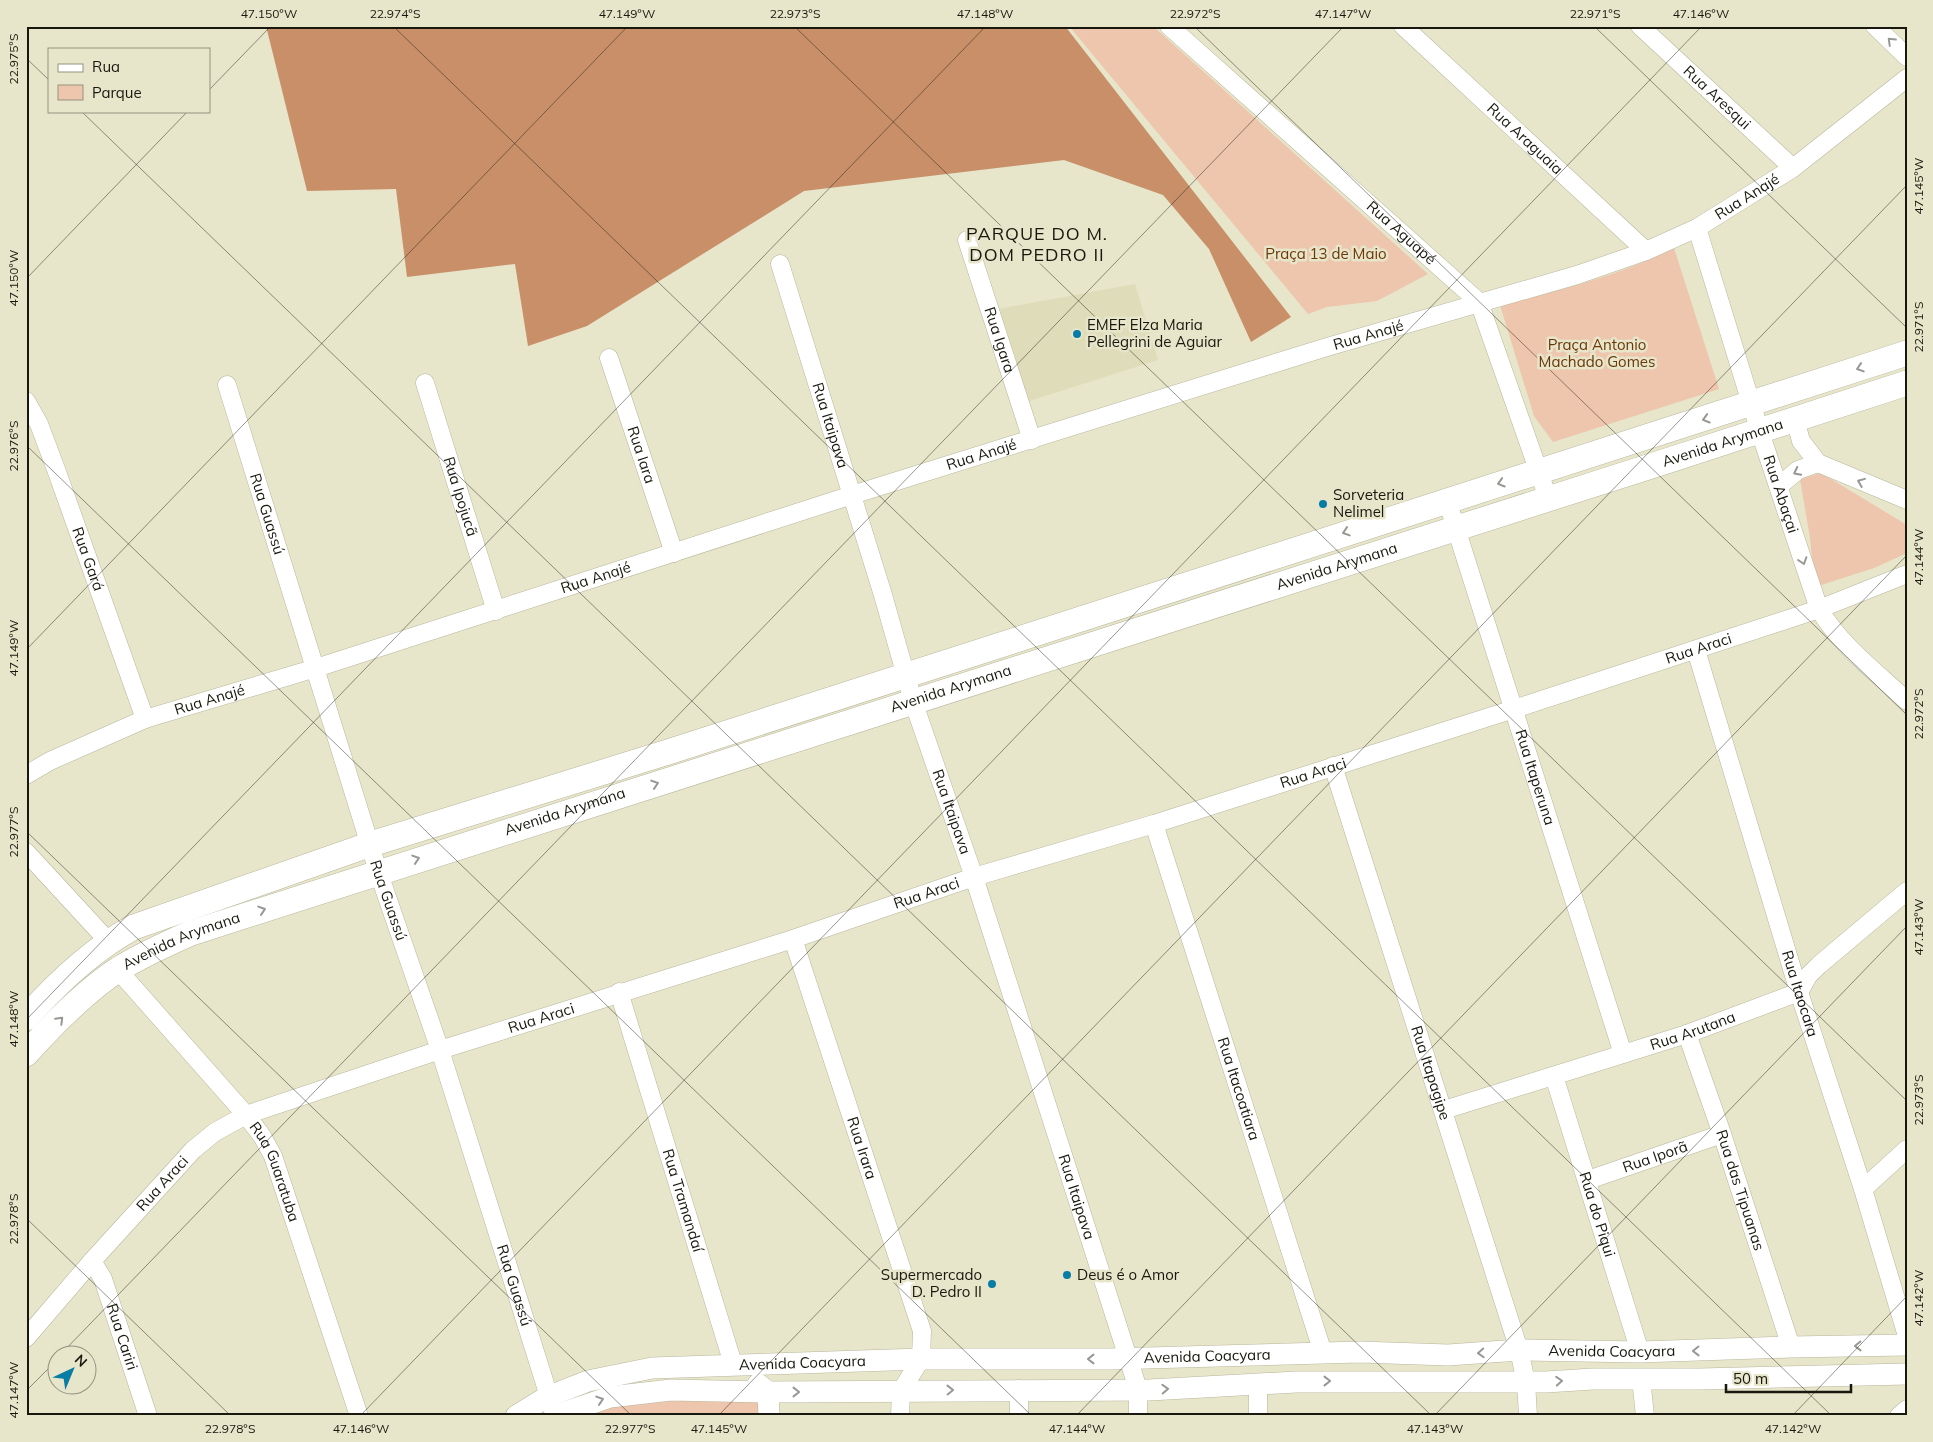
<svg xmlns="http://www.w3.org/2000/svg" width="1933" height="1442" font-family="Mulish,sans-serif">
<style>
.built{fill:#dedcb9}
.green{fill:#edc6ad}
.forest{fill:#c88f69}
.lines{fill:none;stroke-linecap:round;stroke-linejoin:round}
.minor-casing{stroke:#b8b79c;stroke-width:19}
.tertiary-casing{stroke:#b8b79c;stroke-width:22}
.secondary-casing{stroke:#b8b79c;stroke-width:26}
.minor{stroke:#fff;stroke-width:18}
.tertiary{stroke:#fff;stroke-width:21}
.secondary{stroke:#fff;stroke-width:25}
.oneway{stroke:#979793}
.ticks{fill:none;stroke:#18180e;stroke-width:1;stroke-opacity:0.45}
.poi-dot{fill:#077ca4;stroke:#e7e5ca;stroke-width:2}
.labels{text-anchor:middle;stroke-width:5;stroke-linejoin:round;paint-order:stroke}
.street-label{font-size:15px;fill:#18180e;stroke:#e7e5ca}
.park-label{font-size:15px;fill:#6d3709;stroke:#e7e5ca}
.poi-label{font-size:15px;fill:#18180e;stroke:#e7e5ca;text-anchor:start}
.quarter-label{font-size:18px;letter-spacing:1px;fill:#18180e;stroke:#e7e5ca}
.neatline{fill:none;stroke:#18180e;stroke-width:2}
.ticks-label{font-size:12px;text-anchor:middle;fill:#18180e}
</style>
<rect width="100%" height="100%" fill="#e7e5ca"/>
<!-- built -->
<polygon class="built" points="1135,284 1158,360 1023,403 998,309"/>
<!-- green -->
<g class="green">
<polygon points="1069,26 1153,26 1428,274 1377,301 1327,307 1308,314"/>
<path d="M1674,248L1719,389L1553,442L1534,416L1500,305C1560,290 1619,276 1674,248Z"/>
<polygon points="1821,473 1907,525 1907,553 1874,568 1815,587 1810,538 1800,479"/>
<polygon points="667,1397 760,1397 761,1416 583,1416 620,1403"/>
</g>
<!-- forest -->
<polygon class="forest" points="266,26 1065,26 1291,317 1251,342 1209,249 1163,195 1064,160 804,191 587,326 528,346 515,264 407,277 396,189 307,191"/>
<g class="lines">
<!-- minor casing -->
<g class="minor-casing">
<g id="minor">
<path id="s1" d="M1169,26L1479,302L1548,498"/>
<path id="s2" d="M1403,26L1646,251"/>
<path id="s3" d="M1640,26L1793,168"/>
<polyline points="1875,26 1907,57"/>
<path id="s4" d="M1697,228L1760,432L1819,609C1841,646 1876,672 1907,701"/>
<path id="s5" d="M967,240L1032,440"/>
<path id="s6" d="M780,264L883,595L913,701L974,877L1138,1389V1416"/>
<path id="s7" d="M609,358L674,553"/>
<path id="s8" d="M425,383L496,611"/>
<path id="s9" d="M227,385L378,871L440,1050L553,1409"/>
<path id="s10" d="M26,401L39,424L57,472L145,719"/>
<polyline points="1795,419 1801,441 1818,463 1907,500"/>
<polyline points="1779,486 1798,470 1818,463"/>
<path id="s11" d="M1447,500L1623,1054"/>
<path id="s12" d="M1696,650L1799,992L1863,1189L1907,1336"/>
<path id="s13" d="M1333,766L1519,1350L1526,1382L1528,1416"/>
<path id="s14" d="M26,775L50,761L145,719L316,668L852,495L1327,347L1577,275L1646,251L1697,228L1793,168L1907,78"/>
<path id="s15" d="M1154,824L1323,1353"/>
<polyline points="26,852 108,941"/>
<path id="s16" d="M793,939L922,1331L921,1359L901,1391L900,1416"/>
<path id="s17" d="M118,970L246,1115L262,1136L273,1156L359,1416"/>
<path id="s18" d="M619,992L733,1364"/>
<path id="s19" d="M1687,1034L1722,1134L1791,1347"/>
<path id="s20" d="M1554,1076L1640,1352"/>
<path id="s21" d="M1444,1110L1687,1034L1799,992L1808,976L1819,965L1907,891"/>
<path id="s22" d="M1588,1180L1722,1134"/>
<polyline points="1863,1189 1907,1149"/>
<path id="s23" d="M92,1261L103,1279L148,1416"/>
<path id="s24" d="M26,1338L92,1261L193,1150L215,1132L246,1115L440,1050L793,939L974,877L1154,824L1514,709L1819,609L1907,574"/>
<polyline points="1641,1378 1645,1416"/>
<polyline points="1258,1384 1258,1416"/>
<polyline points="1019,1389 1019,1416"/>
<polyline points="1899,1416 1907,1409"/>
</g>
</g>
<!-- tertiary casing -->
<g class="tertiary-casing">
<g id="tertiary">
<polyline points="758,1384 768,1392 769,1416"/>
<path id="s25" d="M516,1416L547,1397L588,1381L652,1368L921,1359H1111L1360,1352L1448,1355L1519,1350L1640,1352L1791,1347L1907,1345"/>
<polyline points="554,1416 610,1397 671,1390 768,1392 1149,1390 1296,1382 1546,1382 1593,1379 1700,1379 1907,1374"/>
</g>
</g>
<!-- secondary casing -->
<g class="secondary-casing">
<g id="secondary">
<path d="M26,1018C57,983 93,949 134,927L371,844L668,752L1907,353"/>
<path id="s26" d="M26,1054C53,1024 85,991 119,969C142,955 166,944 191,933C761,745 1336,570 1907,383"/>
</g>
</g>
<!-- minor -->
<use href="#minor" class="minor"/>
<!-- tertiary -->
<use href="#tertiary" class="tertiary"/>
<!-- secondary -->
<use href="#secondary" class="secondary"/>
</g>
<!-- one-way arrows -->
<defs><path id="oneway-chevron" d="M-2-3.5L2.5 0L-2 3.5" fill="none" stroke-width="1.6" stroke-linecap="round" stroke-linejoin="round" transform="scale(1.25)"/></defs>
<g class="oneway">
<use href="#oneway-chevron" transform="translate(1891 41) rotate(-136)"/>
<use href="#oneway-chevron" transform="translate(1860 368) rotate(162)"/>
<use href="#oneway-chevron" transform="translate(1706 419) rotate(163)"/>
<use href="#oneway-chevron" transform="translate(1797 472) rotate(153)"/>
<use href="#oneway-chevron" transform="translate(1861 482) rotate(-158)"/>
<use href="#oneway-chevron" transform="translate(1501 483) rotate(163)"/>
<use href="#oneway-chevron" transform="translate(1346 532) rotate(162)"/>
<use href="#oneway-chevron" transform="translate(1803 561) rotate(72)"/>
<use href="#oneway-chevron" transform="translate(655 784) rotate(-18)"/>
<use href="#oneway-chevron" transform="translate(416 859) rotate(-18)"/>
<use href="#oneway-chevron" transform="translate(262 910) rotate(-18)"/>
<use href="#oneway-chevron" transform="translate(60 1020) rotate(-45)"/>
<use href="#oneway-chevron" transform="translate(1858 1346) rotate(179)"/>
<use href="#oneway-chevron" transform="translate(1696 1351) rotate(179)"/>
<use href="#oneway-chevron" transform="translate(1481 1353) rotate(177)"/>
<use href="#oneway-chevron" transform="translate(1091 1359) rotate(-180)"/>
<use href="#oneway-chevron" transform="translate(1327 1381)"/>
<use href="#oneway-chevron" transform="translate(1559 1381) rotate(-4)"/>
<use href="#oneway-chevron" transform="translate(1165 1389) rotate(-3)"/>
<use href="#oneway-chevron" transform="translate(950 1390) rotate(-1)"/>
<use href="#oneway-chevron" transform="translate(796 1392)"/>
<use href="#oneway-chevron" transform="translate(600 1400) rotate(-18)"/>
</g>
<!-- ticks -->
<path class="ticks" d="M393,26L1832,1416M794,26L1907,1101M1194,26L1907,715M1594,26L1907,328M26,58L49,80M209,90L271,26M81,111L1432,1416M26,279L188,111M26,445L1032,1416M26,650L628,26M26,831L632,1416M26,1020L986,26M26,1218L231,1416M61,1354L1344,26M26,1391L58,1359M360,1416L1702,26M718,1416L1907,185M1076,1416L1907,555M1434,1416L1907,926M1792,1416L1907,1296"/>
<!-- markers -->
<g class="poi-dot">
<circle cx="1077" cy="334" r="5"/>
<circle cx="1323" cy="504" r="5"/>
<circle cx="1067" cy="1275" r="5"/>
<circle cx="992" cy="1284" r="5"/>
</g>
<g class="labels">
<!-- street labels -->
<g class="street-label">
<text dy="5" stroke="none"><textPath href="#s3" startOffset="105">Rua Aresqui</textPath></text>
<text dy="5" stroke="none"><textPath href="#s2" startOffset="166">Rua Araguaia</textPath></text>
<text dy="5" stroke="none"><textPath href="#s14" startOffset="1819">Rua Anajé</textPath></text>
<text dy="5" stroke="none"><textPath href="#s1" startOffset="311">Rua Aguapé</textPath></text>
<text dy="5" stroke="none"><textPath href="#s14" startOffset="1414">Rua Anajé</textPath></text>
<text dy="5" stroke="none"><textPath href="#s5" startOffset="105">Rua Igara</textPath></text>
<text dy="5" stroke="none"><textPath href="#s6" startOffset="169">Rua Itaipava</textPath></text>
<text dy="5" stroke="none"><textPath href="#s26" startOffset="1815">Avenida Arymana</textPath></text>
<text dy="5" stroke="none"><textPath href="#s7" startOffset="102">Rua Iara</textPath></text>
<text dy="5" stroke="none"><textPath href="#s14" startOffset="1009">Rua Anajé</textPath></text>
<text dy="5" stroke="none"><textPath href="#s4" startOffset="279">Rua Abaçai</textPath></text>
<text dy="5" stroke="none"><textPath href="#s8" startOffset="119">Rua Ipojucã</textPath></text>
<text dy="5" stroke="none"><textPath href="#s9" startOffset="135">Rua Guassú</textPath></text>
<text dy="5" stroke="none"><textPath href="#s10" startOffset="170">Rua Gará</textPath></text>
<text dy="5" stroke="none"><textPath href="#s26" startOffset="1410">Avenida Arymana</textPath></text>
<text dy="5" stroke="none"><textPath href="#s14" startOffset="604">Rua Anajé</textPath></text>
<text dy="5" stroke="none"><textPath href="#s24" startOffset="1841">Rua Araci</textPath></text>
<text dy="5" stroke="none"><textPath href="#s26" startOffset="1005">Avenida Arymana</textPath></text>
<text dy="5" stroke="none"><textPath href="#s14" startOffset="199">Rua Anajé</textPath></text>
<text dy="5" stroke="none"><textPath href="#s24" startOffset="1436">Rua Araci</textPath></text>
<text dy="5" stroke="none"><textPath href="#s11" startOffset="291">Rua Itaperuna</textPath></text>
<text dy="5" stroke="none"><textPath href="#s6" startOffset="574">Rua Itaipava</textPath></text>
<text dy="5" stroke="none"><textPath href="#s26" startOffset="600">Avenida Arymana</textPath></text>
<text dy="5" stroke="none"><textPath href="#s24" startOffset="1031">Rua Araci</textPath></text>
<text dy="5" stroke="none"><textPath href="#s9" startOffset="540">Rua Guassú</textPath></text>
<text dy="5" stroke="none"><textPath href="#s26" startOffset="195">Avenida Arymana</textPath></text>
<text dy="5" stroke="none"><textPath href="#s12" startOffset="359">Rua Itaocara</textPath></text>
<text dy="5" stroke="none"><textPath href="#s24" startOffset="626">Rua Araci</textPath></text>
<text dy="5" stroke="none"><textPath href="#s21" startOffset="261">Rua Arutana</textPath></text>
<text dy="5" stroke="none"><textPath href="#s13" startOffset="322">Rua Itapagipe</textPath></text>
<text dy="5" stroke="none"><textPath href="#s15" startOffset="278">Rua Itacoatiara</textPath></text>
<text dy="5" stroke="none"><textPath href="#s16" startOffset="220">Rua Irara</textPath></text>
<text dy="5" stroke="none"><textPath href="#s22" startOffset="71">Rua Iporã</textPath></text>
<text dy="5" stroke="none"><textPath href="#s17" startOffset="258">Rua Guaratuba</textPath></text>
<text dy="5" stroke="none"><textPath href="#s24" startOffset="206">Rua Araci</textPath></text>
<text dy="5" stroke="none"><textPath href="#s19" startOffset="165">Rua das Tipuanas</textPath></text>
<text dy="5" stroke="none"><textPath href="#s6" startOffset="979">Rua Itaipava</textPath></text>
<text dy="5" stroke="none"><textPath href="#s18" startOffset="218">Rua Tramandaí</textPath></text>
<text dy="5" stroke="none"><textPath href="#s20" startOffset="145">Rua do Piqui</textPath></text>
<text dy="5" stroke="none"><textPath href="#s9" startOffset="945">Rua Guassú</textPath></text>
<text dy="5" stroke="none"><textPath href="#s23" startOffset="82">Rua Cariri</textPath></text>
<text dy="5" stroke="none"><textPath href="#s25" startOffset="1106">Avenida Coacyara</textPath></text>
<text dy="5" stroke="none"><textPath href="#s25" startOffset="701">Avenida Coacyara</textPath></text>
<text dy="5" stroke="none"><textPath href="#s25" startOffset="296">Avenida Coacyara</textPath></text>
</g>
<!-- park labels -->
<g class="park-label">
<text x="1326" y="259">Praça 13 de Maio</text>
<text x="1597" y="350">Praça Antonio<tspan x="1597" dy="17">Machado Gomes</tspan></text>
</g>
<!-- poi labels -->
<g class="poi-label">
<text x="1087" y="330">EMEF Elza Maria<tspan x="1087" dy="17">Pellegrini de Aguiar</tspan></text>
<text x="1333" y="500">Sorveteria<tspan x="1333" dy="17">Nelimel</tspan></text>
<text x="982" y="1280" text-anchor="end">Supermercado<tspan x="982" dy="17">D. Pedro II</tspan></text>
<text x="1077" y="1280">Deus é o Amor</text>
</g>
<!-- quarter labels -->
<g class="quarter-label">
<text x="1037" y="240">PARQUE DO M.<tspan x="1037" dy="21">DOM PEDRO II</tspan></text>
</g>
</g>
<!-- border -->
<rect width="1933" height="1442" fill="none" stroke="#e7e5ca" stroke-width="55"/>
<!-- legend -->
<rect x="48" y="48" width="162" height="65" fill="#e7e5ca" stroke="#94937f"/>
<rect x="58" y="64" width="25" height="8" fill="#ffffff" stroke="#94937f"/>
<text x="92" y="72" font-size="15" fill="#18180e">Rua</text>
<rect x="58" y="85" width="25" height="15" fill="#edc6ad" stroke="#94937f"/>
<text x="92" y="98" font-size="15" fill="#18180e">Parque</text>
<!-- north arrow -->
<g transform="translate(72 1370) rotate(44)"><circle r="24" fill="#e7e5ca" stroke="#94937f"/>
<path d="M0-4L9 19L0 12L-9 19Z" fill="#077ca4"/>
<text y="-8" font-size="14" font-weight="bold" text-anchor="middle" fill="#18180e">N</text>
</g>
<!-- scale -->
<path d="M1726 1384v8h125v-8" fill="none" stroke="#18180e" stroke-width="2.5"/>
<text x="1733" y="1384" font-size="15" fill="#18180e" stroke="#e7e5ca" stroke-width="4" paint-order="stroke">50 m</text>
<rect x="28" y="28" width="1878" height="1386" class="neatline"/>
<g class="ticks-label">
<text x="269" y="18">47.150°W</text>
<text x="395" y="18">22.974°S</text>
<text x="627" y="18">47.149°W</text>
<text x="795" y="18">22.973°S</text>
<text x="985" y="18">47.148°W</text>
<text x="1195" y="18">22.972°S</text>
<text x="1343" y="18">47.147°W</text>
<text x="1595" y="18">22.971°S</text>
<text x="1701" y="18">47.146°W</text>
<text transform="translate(14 59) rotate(-90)" y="4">22.975°S</text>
<text transform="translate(1919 186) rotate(-90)" y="4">47.145°W</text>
<text transform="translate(14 278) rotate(-90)" y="4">47.150°W</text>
<text transform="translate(1919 327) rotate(-90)" y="4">22.971°S</text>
<text transform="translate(14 446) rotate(-90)" y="4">22.976°S</text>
<text transform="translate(1919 557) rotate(-90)" y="4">47.144°W</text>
<text transform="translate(14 648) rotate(-90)" y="4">47.149°W</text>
<text transform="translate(1919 714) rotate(-90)" y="4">22.972°S</text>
<text transform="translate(14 832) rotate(-90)" y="4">22.977°S</text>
<text transform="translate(1919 927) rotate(-90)" y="4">47.143°W</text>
<text transform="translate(14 1019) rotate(-90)" y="4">47.148°W</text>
<text transform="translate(1919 1100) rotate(-90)" y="4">22.973°S</text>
<text transform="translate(14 1219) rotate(-90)" y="4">22.978°S</text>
<text transform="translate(1919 1298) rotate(-90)" y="4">47.142°W</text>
<text transform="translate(14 1390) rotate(-90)" y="4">47.147°W</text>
<text x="230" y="1433">22.978°S</text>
<text x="361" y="1433">47.146°W</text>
<text x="630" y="1433">22.977°S</text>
<text x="719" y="1433">47.145°W</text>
<text x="1077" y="1433">47.144°W</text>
<text x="1435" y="1433">47.143°W</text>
<text x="1793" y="1433">47.142°W</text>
</g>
</svg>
